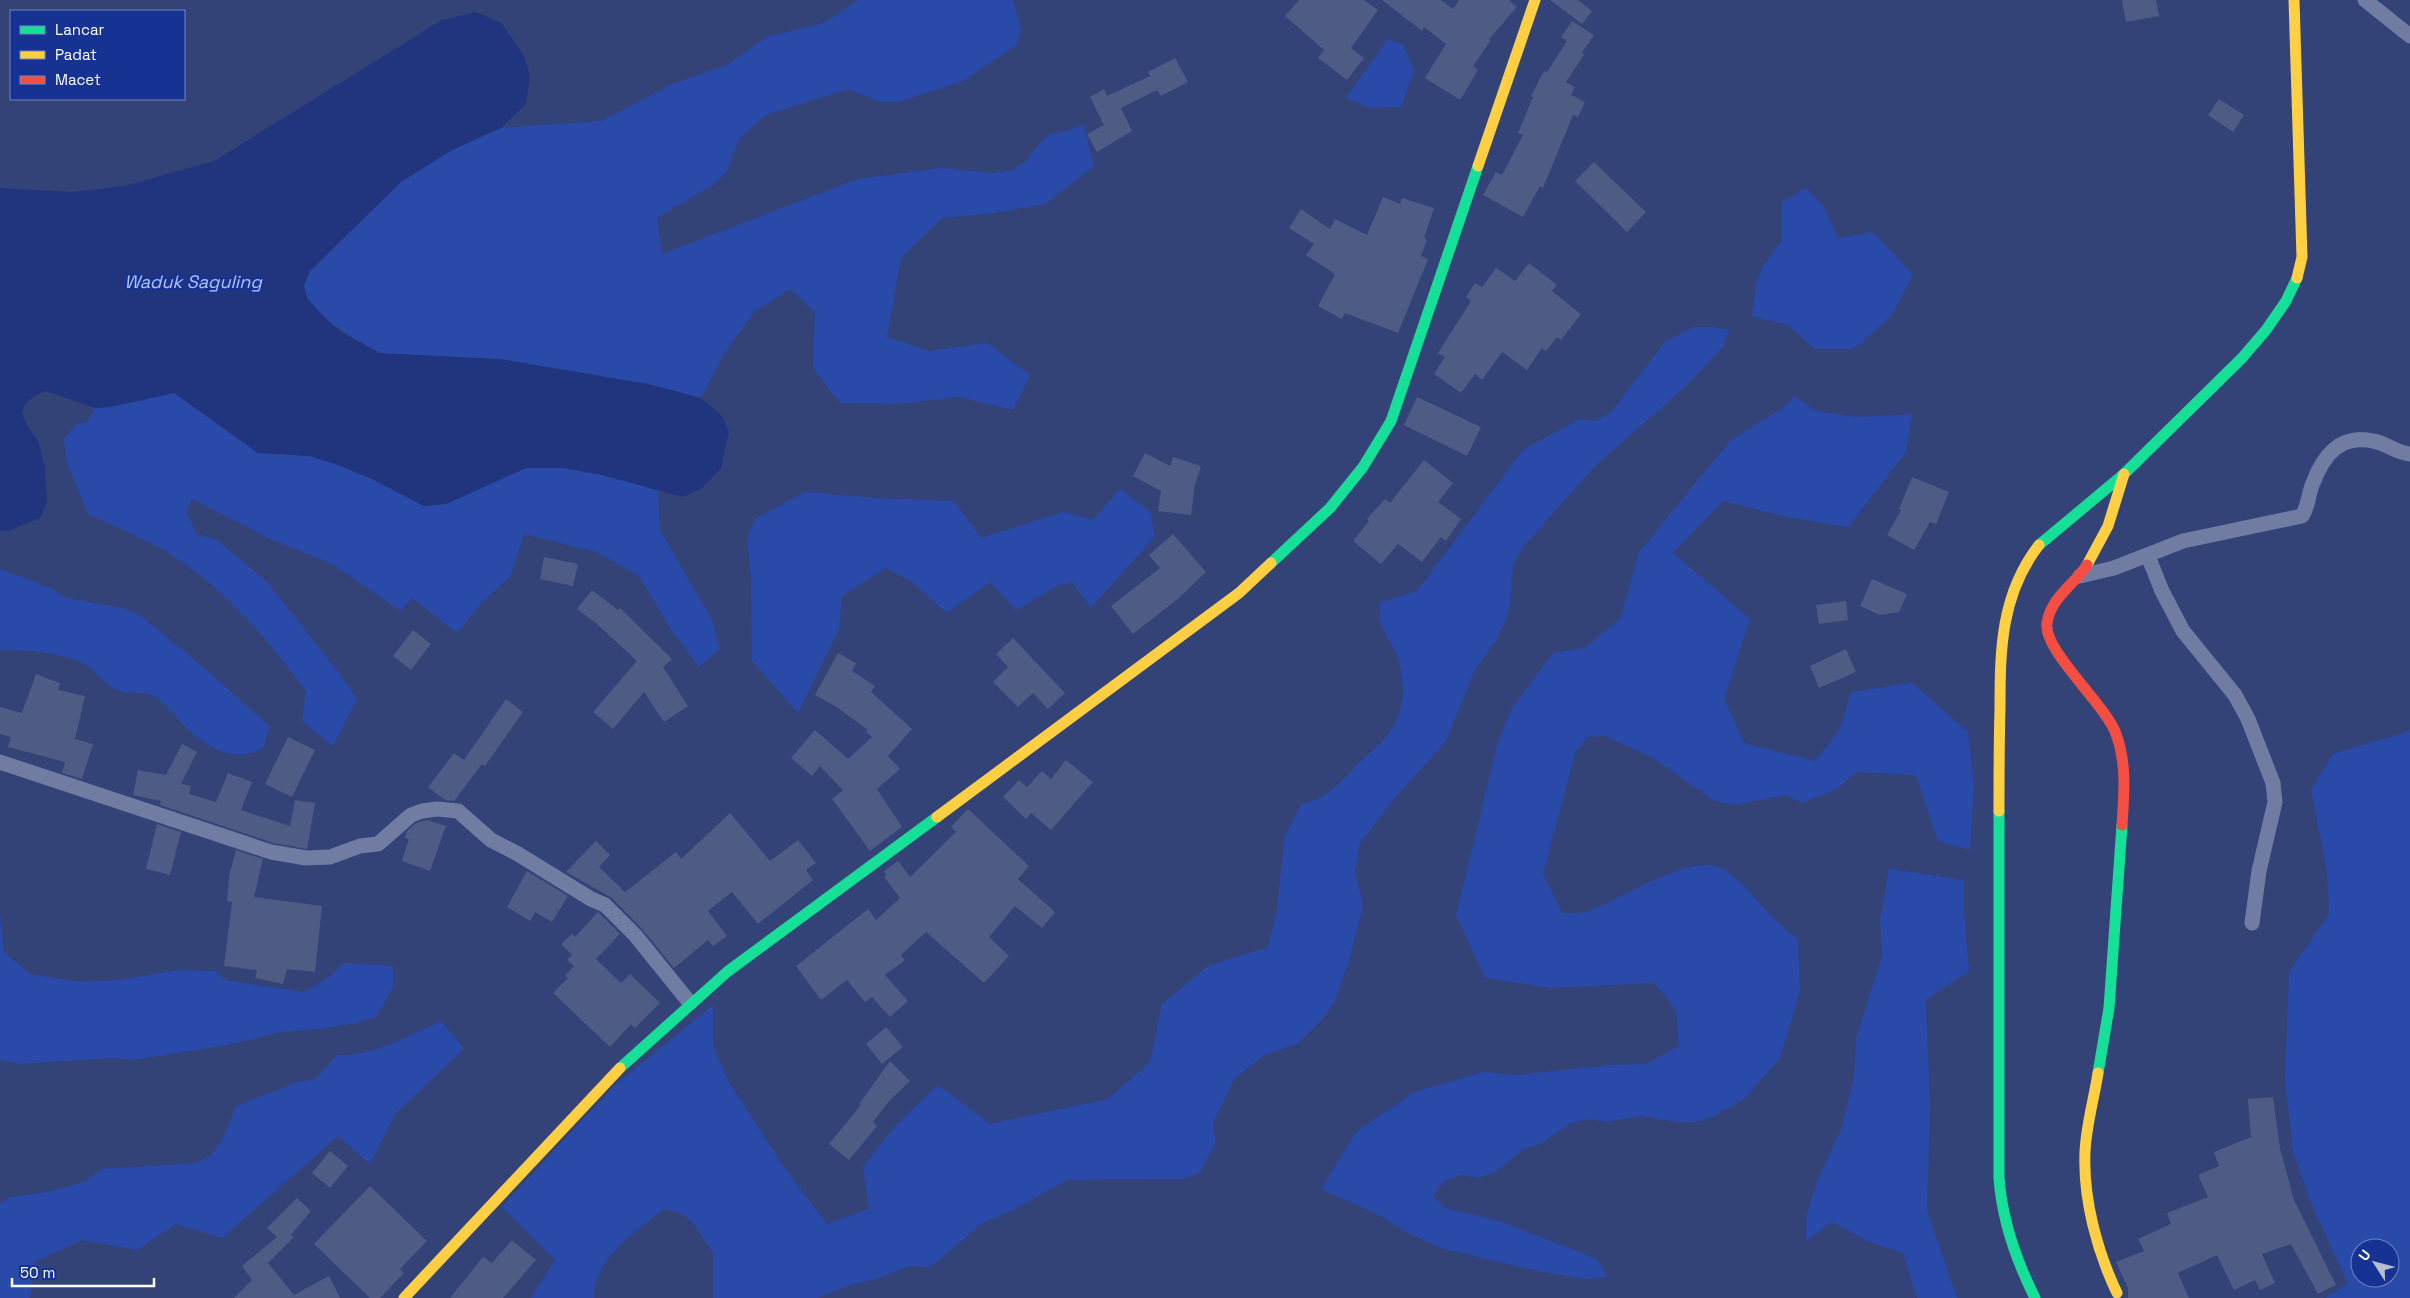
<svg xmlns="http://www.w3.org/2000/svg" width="2410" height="1298" font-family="'Space Grotesk',sans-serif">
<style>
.green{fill:#2a4aaa;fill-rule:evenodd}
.water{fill:#20357d}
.building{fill:#4e5b85}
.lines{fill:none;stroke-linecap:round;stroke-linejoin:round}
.street{stroke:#707ca2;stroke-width:15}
.fast{stroke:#16e098;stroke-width:11}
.slow{stroke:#ffcf43;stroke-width:11}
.jam{stroke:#f24e42;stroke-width:11}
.labels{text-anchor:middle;stroke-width:4;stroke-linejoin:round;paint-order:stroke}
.water-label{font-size:18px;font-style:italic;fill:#b2c4f8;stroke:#163394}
</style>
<rect width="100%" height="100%" fill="#334277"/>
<!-- green -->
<g class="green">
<path d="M858,0H1013L1021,29L1017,45L963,81L898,102H880L848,89L766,115L739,139L727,171L716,183L657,218L662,254L858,179L941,168L992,173L1009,171L1026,162L1036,147L1049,135L1067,131L1083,124L1094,166L1045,204L994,213L942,218L901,258L887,337L929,351L987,343L1030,375L1013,410L959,397L896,404L840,403L813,368L815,313L790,289L753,313L722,357L701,398L648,384L380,353C360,342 303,312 304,285C304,281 308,275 310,271L401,182L452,150L501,128L601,121L672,84L727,65L767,37L824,23Z"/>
<polygon points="1388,39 1403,45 1414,70 1401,107 1371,108 1346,98"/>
<polygon points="1806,188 1824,207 1838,238 1873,232 1913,275 1891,316 1854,349 1815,349 1788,325 1752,316 1756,284 1764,264 1782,241 1782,202"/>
<path d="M1694,327H1712L1729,330L1723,347L1685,387L1595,466L1523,547L1513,564L1510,604L1505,622L1497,639L1474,672L1446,741L1394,799L1360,843L1355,871L1363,906L1348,964L1335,1001L1324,1017L1298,1043L1263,1056L1234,1079L1213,1123L1216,1142L1200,1173L1183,1179L1067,1180L1017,1208L981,1224L931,1267L911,1266L872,1280L853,1284L817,1298H713V1253L694,1224L681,1213L663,1209C637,1232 592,1259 594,1298H531L555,1260L502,1207L614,1086L713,1005V1046L729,1083L790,1176L827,1224L869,1209L863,1166L897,1124L938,1085L990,1124L1109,1099L1150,1062L1162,1004L1208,966L1268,947L1277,910L1284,839L1301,804C1328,799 1340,782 1359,763C1369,753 1381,744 1389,733C1407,710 1406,675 1394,649C1384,629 1378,627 1380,603L1417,591L1523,450L1580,419L1596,421L1611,412L1665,342Z"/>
<path d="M174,393L258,453L309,456L338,465L370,478L424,506L446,504L526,468H563L602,475L658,490L660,530L712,620L720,649L699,667L672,631L639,576L596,552L524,534L510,577L482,602L457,633L412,598L401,611L332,564L268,538L192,499L187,512L196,534L216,539L267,582L340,674L357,699L333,746L302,721L306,691C272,645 233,598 186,565C156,543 121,529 88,514L66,460L64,439L76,424L87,422L95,408L110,407Z"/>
<path d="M1795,396L1815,411L1857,417L1912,414L1906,452L1848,527L1787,517L1723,501L1673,553L1750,619L1724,699L1744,743L1815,761L1840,729L1851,692L1912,683L1968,732L1974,785L1970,850L1938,841L1916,775L1856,772L1837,789L1802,803L1787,795L1731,805L1713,800L1653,758L1605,736L1587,737L1575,753L1543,874L1562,913C1569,913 1578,914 1585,912C1618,903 1690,850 1723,869C1743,881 1756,901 1772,917C1780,925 1789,932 1798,940L1800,990L1780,1058L1744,1099L1713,1117L1695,1122H1677L1642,1116L1606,1122L1589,1119L1571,1123L1540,1144L1524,1149L1495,1172L1478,1178L1461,1175L1444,1181L1433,1196L1445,1208L1499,1221L1597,1259L1607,1277L1585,1279L1542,1272L1441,1248L1408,1233L1379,1215L1321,1189L1357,1131L1415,1092L1483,1072L1518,1075L1611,1065L1647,1064L1679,1046L1676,1010L1654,983L1550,988L1485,978L1456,915L1498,742L1512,708L1553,653L1585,648L1621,617L1639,552L1730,441L1783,408Z"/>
<polygon points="1120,489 1150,512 1155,536 1091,608 1072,582 1059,585 1016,610 990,582 947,613 911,581 886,568 842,596 839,629 798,713 752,661 751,576 747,539 755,519 805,492 877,498 954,501 981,538 1064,512 1093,520"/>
<path d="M0,569L50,588L67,598L122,608L138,614L201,665L269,726L264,747C237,764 210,750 189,730C177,719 168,704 153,696C142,690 127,695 116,690C103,684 95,669 83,663C62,653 23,649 0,650Z"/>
<path d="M2410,729V1298H2325L2348,1284L2311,1203L2293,1152L2285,1079L2289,972L2329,914L2327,871L2311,790L2333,754L2404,733ZM2360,1248H2390V1278H2360Z"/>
<polygon points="1889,869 1964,880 1964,911 1969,971 1926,1000 1930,1111 1927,1211 1957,1298 1917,1298 1903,1253 1867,1241 1832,1222 1806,1241 1807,1214 1818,1179 1841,1130 1854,1078 1856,1039 1882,955 1880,921"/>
<polygon points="0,913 4,952 30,974 82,982 119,980 180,970 216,971 224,980 305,992 330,976 344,963 393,966 393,987 376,1017 356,1023 319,1029 282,1032 227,1045 133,1060 112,1058 20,1064 0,1060"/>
<path d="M441,1021L464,1049L395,1114L370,1164L338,1136L222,1238L176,1224L137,1250L82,1240L35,1262L30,1298H0V1203L11,1197L47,1192L84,1182L101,1169L196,1163L212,1154L223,1139L236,1106L297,1082L315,1079L337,1055C375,1056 408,1036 441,1021Z"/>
</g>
<!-- water -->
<polygon class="water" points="476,12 501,23 523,54 530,75 526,104 501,128 452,150 401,182 310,271 304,285 307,298 326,319 343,333 380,353 500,359 648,384 701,398 722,416 729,432 721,468 702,488 683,497 602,475 563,468 526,468 446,504 424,506 370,478 338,465 309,456 258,453 174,393 110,407 95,408 46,391 34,396 26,403 22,413 26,423 38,441 45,467 47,502 40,518 8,531 0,531 0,188 72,192 125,186 214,161 442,20"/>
<!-- building -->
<g class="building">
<polygon points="1299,0 1364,0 1378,10 1351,48 1364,58 1347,80 1318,58 1324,50 1285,16"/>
<polygon points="1382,0 1441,0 1453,9 1459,0 1509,0 1517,7 1489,39 1491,40 1473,66 1478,70 1460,100 1425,78 1446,44 1424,27 1422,31"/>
<polygon points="1550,0 1578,0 1592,11 1582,24"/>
<polygon points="2122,0 2156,0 2159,16 2126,22"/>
<polygon points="1572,21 1594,35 1582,53 1584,55 1566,82 1575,87 1571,95 1585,102 1578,117 1573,115 1543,188 1540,186 1523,217 1483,195 1496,172 1502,175 1523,135 1518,133 1533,97 1531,96 1544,71 1547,72 1567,41 1561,37"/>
<polygon points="1175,58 1188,82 1161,96 1157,90 1121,108 1132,131 1097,152 1087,134 1104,125 1090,97 1104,89 1107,96 1150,76 1148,72"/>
<polygon points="2219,99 2244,115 2233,132 2208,115"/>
<polygon points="1594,162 1646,212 1627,232 1575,181"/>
<polygon points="1383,197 1400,204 1402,198 1434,208 1424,238 1427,240 1421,256 1428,259 1398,333 1345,313 1342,319 1318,306 1335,274 1306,255 1314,244 1289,228 1301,209 1330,229 1335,219 1367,235"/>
<polygon points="1529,263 1557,285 1552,291 1581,314 1561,340 1557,337 1546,351 1542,348 1527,370 1502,352 1482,380 1475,374 1461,393 1434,374 1445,357 1438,353 1471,301 1466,297 1475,283 1482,287 1496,268 1515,281"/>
<polygon points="1417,397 1481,427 1467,456 1404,425"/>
<polygon points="1145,453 1170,466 1173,457 1201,466 1195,484 1191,515 1158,511 1161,491 1133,476"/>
<polygon points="1424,460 1453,483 1438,502 1461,519 1446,541 1441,537 1422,562 1398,544 1381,564 1353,541 1369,521 1367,519 1385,499 1390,503"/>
<polygon points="1912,477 1949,492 1936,524 1930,522 1914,550 1887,535 1901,510 1899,509"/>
<polygon points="1173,534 1206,572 1179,598 1133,634 1111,606 1160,568 1149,555"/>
<polygon points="544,557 578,564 573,586 540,579"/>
<polygon points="1872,579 1907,594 1899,612 1880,615 1860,606"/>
<polygon points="592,590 618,610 620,608 672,659 663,667 688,706 664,722 644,692 613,729 593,712 637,661 597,624 577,609"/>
<polygon points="1846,601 1848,620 1819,624 1816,605"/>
<polygon points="413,630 431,644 411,670 393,656"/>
<polygon points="1013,638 1065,693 1048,709 1033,693 1018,707 993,682 1008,667 996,654"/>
<polygon points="1846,649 1856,672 1819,688 1810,666"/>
<polygon points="838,653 856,663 852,671 875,686 871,692 912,729 888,756 900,769 877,789 902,827 870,851 832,799 843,790 820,766 812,776 791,758 815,730 848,759 872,737 866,732 868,730 835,706 815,695"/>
<polygon points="36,674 60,683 58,690 85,696 75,739 93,744 82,779 62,773 65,762 8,747 11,737 0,734 0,707 22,713"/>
<polygon points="506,699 523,712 485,766 482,764 454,801 445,800 428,787 454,753 464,760"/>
<polygon points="288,737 315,750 292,797 265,784"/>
<polygon points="182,744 197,752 181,784 191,786 189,794 216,802 228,773 252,782 241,810 290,826 295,800 315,803 307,849 273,843 160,805 161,801 133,795 138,770 166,775"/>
<polygon points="1066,760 1093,782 1051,830 1031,813 1026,819 1003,797 1019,780 1027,787 1042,771 1051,779"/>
<polygon points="968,809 1029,866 1018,879 1055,912 1042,928 1015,906 989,937 1009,956 984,983 926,932 901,955 905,960 885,975 908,1001 890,1017 872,997 865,1002 847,980 821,1000 796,966 868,909 876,920 900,898 884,877 886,875 884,871 898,861 910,877 956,832 951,827"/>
<polygon points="730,813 770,861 798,840 816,863 806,870 813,880 758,924 732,892 708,911 727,936 713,946 708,940 674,968 642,929 612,898 566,872 596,841 610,855 599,867 625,892 676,852 681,859"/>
<polygon points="427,820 446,826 430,871 402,861 409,839 405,838 407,831 416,823"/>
<polygon points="157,824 181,832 170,875 146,869"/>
<polygon points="236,850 263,859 254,897 322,906 315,972 287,969 283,984 255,978 257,970 224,966 232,902 227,901 229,876"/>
<polygon points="527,871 568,896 552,922 535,912 530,921 507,907"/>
<polygon points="598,912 620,934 596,959 621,983 630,974 660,1003 635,1028 631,1024 610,1047 553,993 568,978 565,976 574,966 567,960 572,955 561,944 572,934 575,937"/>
<polygon points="886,1027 903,1047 882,1064 866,1044"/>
<polygon points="890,1061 910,1081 889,1101 873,1122 877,1126 849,1160 829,1144 861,1105 859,1104"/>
<polygon points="2273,1097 2280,1148 2294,1200 2336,1285 2318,1294 2291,1244 2262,1254 2275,1283 2260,1290 2255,1280 2234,1290 2217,1255 2178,1273 2189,1298 2128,1298 2128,1288 2116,1262 2144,1251 2138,1239 2171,1224 2167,1213 2208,1197 2198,1175 2219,1166 2214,1152 2251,1137 2248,1099"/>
<polygon points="330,1151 348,1166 330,1188 312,1173"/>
<polygon points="370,1186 427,1241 400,1269 404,1273 380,1298 370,1298 314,1244"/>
<polygon points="297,1198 311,1211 291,1235 294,1237 268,1263 294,1295 329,1276 340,1298 234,1298 252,1280 242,1266 277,1237 267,1228"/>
<polygon points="512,1240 536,1260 503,1298 450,1298 483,1257 492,1263"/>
</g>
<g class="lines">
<!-- street -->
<g class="street">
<polyline points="2365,0 2410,36"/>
<polyline points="2148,556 2162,591 2183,631 2235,695 2248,719 2273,783 2275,802 2259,871 2252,923"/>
<path d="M2080,576L2114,568L2183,541L2302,516C2309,505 2308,494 2313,483C2324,454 2341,434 2373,441C2386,443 2397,453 2410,454"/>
<polyline points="0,762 271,852 306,858 330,857 360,846 378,844 411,815 422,811 437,809 458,811 491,840 518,854 591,899 605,905 635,935 690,1003"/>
</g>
<!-- fast -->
<g class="fast">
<polyline points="2039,545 2124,474 2242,358 2266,330 2286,301 2297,278"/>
<polyline points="1271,563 1330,508 1363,467 1391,421 1478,166"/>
<path d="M1999,811V1178C2002,1220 2016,1260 2035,1298"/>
<polyline points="620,1068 727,972 937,817"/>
<polyline points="2098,1073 2109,1008 2122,825"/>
</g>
<!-- slow -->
<g class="slow">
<polyline points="2294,0 2302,257 2297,278"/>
<polyline points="1478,166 1535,0"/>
<polyline points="2087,565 2108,526 2124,474"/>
<path d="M1999,811C1999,777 1999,742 2000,708C2000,649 2001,594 2039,545"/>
<polyline points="937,817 1239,593 1271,563"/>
<path d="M2098,1073C2094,1099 2086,1126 2085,1152C2083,1199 2097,1251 2117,1293"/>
<polyline points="404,1298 620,1068"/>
</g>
<!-- jam -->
<path class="jam" d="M2087,565C2074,585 2051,597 2047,623C2042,649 2106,705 2116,734C2127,764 2124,794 2122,825"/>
</g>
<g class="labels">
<!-- water labels -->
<g class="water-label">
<text x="193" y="288">Waduk Saguling</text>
</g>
</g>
<!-- legend -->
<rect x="10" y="10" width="175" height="90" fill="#163394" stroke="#7385bf"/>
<rect x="20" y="26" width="25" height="8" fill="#16e098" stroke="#7385bf"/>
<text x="55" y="35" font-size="15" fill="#ffffff">Lancar</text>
<rect x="20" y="51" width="25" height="8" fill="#ffcf43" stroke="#7385bf"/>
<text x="55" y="60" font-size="15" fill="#ffffff">Padat</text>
<rect x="20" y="76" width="25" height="8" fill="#f24e42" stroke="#7385bf"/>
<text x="55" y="85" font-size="15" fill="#ffffff">Macet</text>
<!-- north arrow -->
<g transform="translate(2375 1263) rotate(306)"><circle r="24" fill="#163394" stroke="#7385bf"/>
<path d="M0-4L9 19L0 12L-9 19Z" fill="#b8bdcf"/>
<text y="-8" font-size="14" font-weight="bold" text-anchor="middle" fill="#ffffff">U</text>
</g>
<!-- scale -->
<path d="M12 1278v8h142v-8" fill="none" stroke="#ffffff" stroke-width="2.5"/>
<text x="20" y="1278" font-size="15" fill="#ffffff" stroke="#163394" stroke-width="4" paint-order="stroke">50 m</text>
</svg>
